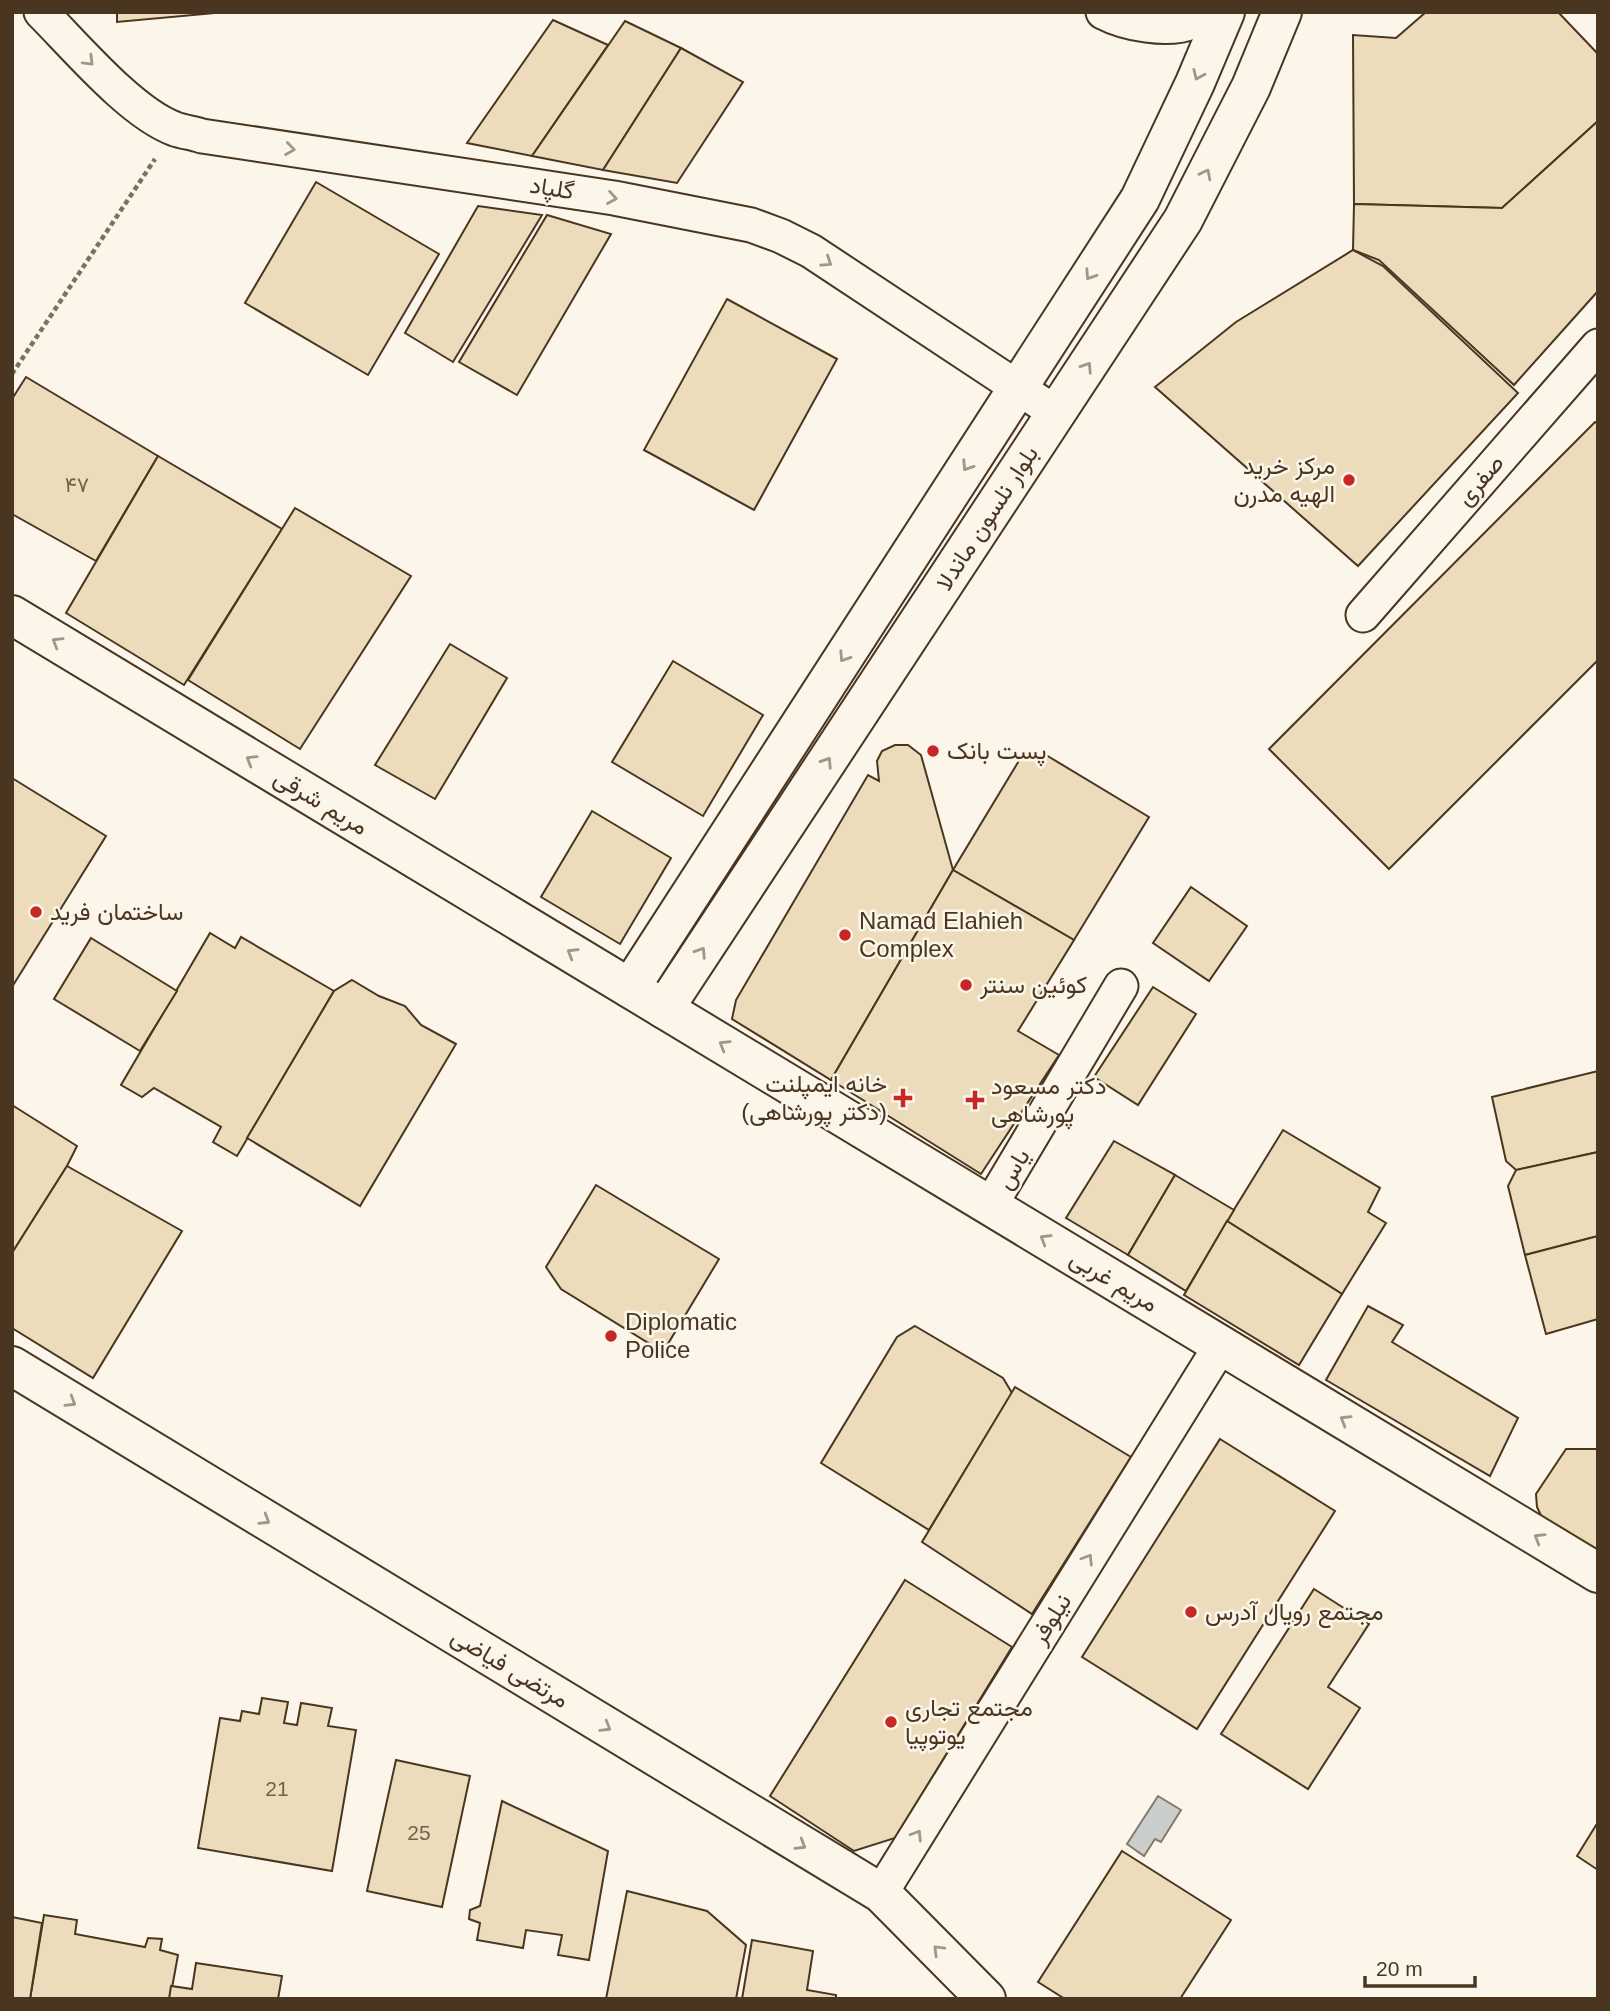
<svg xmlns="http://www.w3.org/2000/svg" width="1610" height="2011" font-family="Helvetica,Vazirmatn,sans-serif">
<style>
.water{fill:#c9cecd;stroke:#887966;stroke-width:2}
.building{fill:#ecdcbc;stroke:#4a3520;stroke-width:2}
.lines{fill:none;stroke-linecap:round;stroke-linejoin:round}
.street-casing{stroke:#4a3520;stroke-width:37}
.secondary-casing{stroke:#4a3520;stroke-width:42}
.path{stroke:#7f6f5c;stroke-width:4.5;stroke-dasharray:5 3.5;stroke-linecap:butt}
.street{stroke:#fbf6e9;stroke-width:33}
.secondary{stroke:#fbf6e9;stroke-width:38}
.oneway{stroke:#a29684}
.poi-dot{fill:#c62828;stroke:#fbf6e9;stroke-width:2.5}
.labels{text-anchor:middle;stroke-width:5;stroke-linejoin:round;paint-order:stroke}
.number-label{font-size:21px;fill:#725f47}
.street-label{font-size:24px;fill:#4a3520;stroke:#fbf6e9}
.poi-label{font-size:24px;fill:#4a3520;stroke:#fbf6e9;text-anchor:start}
</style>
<rect width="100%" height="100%" fill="#fbf6e9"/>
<!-- water -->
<polygon class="water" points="1158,1796 1181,1810 1161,1842 1155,1839 1144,1856 1127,1844"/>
<!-- building -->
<g class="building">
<polygon points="117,12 226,12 117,22"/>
<polygon points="1426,12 1558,12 1598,54 1598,121 1502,208 1354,204 1353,35 1396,38"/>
<polygon points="553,20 608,45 532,156 467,143"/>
<polygon points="625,21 681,48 603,170 532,156"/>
<polygon points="681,48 743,82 677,183 603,170"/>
<polygon points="1598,121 1598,291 1514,385 1379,260 1353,250 1354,204 1502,208"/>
<polygon points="316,182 439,254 368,375 245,303"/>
<polygon points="478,206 542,215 453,362 405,333"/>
<polygon points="547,215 611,234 517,395 459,362"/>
<polygon points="1353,250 1383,266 1518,393 1358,566 1155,387 1236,322"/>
<polygon points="727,299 837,359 754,510 644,450"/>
<polygon points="26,377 158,456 96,561 12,514 12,399"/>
<polygon points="1595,422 1598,424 1598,660 1389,869 1269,749"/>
<polygon points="158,456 282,529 184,685 66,613"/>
<polygon points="295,508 411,576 300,749 188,680"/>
<polygon points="450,644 507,678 435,799 375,765"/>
<polygon points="673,661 763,715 703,816 612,762"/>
<polygon points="895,745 908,745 921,755 953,870 831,1080 732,1019 736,1000 868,775 879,781 877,761 882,751"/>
<polygon points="1046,755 1149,817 1074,940 953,870 1020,759"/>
<polygon points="12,778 106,836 12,987"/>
<polygon points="592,811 671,858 620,944 541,897"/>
<polygon points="953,870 1074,940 1018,1031 1059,1055 981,1174 831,1080"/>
<polygon points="1191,887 1247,926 1209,981 1153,943"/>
<polygon points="210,933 235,948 241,937 334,991 237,1156 213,1142 221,1127 154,1088 142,1097 121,1085"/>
<polygon points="91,938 177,991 140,1051 54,999"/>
<polygon points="352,980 379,996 405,1006 421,1025 456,1044 360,1206 247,1138 334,991"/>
<polygon points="1153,987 1196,1014 1138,1105 1094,1077"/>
<polygon points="1598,1071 1598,1152 1516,1170 1506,1161 1492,1097"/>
<polygon points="12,1105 77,1146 67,1166 12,1253"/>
<polygon points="1283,1130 1380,1188 1368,1212 1386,1223 1342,1294 1227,1221"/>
<polygon points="1114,1141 1175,1175 1128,1255 1066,1218"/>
<polygon points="1598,1152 1598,1236 1525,1255 1508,1186 1516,1170"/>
<polygon points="67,1166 182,1231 93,1378 12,1328 12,1253"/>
<polygon points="1175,1175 1234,1210 1186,1291 1128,1255"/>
<polygon points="596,1185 719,1259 663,1352 561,1289 546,1267"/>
<polygon points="1227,1221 1342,1294 1299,1365 1184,1295"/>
<polygon points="1598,1236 1598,1319 1546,1334 1525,1255"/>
<polygon points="1368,1306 1403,1325 1392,1342 1518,1418 1490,1476 1326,1380"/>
<polygon points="915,1326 1003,1378 1012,1393 929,1530 821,1463 897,1337"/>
<polygon points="1015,1387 1131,1457 1032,1614 922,1542"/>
<polygon points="1220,1439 1335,1511 1197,1729 1082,1657"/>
<polygon points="1566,1449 1598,1449 1598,1554 1544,1522 1537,1507 1536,1494"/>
<polygon points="905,1580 1012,1647 895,1838 854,1851 770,1796"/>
<polygon points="1314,1589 1369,1624 1328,1687 1360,1708 1308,1789 1221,1734"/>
<polygon points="262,1698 288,1702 284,1723 297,1725 301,1703 332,1708 328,1726 356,1730 332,1871 198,1848 220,1718 240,1721 242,1711 259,1714"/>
<polygon points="396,1760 470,1776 442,1907 367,1891"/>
<polygon points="502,1801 608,1851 589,1960 558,1955 562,1935 526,1930 523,1948 477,1940 480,1923 469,1919 470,1910 480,1906"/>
<polygon points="1598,1822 1598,1870 1577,1856"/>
<polygon points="1122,1851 1231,1920 1180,1999 1065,1999 1038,1982"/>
<polygon points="627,1891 707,1911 746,1945 736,1999 606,1999"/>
<polygon points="44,1915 77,1920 75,1934 145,1947 148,1938 162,1939 160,1950 178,1955 170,1999 30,1999"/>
<polygon points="12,1917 42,1923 30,1999 12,1999"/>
<polygon points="752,1940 813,1951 807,1990 836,1995 836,1999 742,1999"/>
<polygon points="196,1963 282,1976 278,1999 169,1999 171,1986 192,1989"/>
</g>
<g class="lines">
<!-- street casing -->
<g class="street-casing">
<g id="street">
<path d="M41,12C75,46 131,113 175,129C184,132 193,133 202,136L614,198L751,225L781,236L811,251L1056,413"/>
<path d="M1103,12C1126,24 1168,32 1192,22C1197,20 1202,15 1207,12"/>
<polyline points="1363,615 1598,346"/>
<polyline points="990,1206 1121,986"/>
<polyline points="881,1893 1221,1345"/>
</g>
</g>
<!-- secondary casing -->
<g class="secondary-casing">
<g id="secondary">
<polyline points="12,615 1598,1573"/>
<polyline points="630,988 1140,199 1195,83 1225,12"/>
<polyline points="664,1009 1183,220 1251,87 1282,12"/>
<polyline points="12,1366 881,1893 986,1999"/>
</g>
</g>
<!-- path -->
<polyline class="path" points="12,374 155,159"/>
<!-- street -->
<use href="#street" class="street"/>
<!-- secondary -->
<use href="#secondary" class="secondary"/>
</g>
<!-- one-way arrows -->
<defs><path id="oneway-chevron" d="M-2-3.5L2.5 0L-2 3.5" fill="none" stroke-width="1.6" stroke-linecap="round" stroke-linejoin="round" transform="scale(1.75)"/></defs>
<g class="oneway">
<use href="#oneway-chevron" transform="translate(89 61) rotate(45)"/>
<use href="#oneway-chevron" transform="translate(1198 75) rotate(114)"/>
<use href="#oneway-chevron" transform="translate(290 149) rotate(8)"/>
<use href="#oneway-chevron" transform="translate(1206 174) rotate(-63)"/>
<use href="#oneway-chevron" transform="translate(612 198) rotate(10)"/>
<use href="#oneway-chevron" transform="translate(827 262) rotate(34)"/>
<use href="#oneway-chevron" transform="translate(1090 275) rotate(123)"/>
<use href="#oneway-chevron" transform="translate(1087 367) rotate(-57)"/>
<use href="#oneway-chevron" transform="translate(967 466) rotate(123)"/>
<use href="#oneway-chevron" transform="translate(57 642) rotate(-149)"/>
<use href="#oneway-chevron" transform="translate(844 657) rotate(123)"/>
<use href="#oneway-chevron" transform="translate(251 760) rotate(-149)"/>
<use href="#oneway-chevron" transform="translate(827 762) rotate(-57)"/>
<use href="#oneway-chevron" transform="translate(701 952) rotate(-57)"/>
<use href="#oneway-chevron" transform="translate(572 953) rotate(-149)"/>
<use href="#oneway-chevron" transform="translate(724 1045) rotate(-149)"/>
<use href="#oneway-chevron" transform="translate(1045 1239) rotate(-149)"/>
<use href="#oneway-chevron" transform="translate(71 1402) rotate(31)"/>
<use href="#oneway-chevron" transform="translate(1345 1420) rotate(-149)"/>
<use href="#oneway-chevron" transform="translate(265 1520) rotate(31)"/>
<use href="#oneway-chevron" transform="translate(1539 1538) rotate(-149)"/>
<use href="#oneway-chevron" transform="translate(1088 1559) rotate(-58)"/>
<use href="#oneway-chevron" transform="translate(606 1727) rotate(31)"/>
<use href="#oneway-chevron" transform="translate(917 1835) rotate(-58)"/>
<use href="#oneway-chevron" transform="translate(801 1845) rotate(31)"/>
<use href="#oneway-chevron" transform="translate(938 1950) rotate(-135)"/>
</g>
<!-- markers -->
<g class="poi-dot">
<circle cx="1349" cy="480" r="7"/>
<circle cx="933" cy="751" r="7"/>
<circle cx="36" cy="912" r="7"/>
<circle cx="845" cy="935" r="7"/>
<circle cx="966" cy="985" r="7"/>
<path d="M899.5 1087.5h7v7h7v7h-7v7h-7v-7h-7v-7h7z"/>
<path d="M971.5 1089.5h7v7h7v7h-7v7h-7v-7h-7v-7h7z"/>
<circle cx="611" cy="1336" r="7"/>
<circle cx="1191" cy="1612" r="7"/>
<circle cx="891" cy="1722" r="7"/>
</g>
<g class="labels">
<!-- number labels -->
<g class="number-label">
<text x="77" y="492">۴۷</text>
<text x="277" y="1796">21</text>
<text x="419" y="1840">25</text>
</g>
<!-- street labels -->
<g class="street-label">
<text transform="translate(552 188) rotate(9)" y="8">گلپاد</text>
<text transform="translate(1480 480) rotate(-49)" y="8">صفری</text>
<text transform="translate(987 518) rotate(-57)" y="8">بلوار نلسون ماندلا</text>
<text transform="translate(321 802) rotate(31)" y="8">مریم شرقی</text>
<text transform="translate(1013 1169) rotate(-59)" y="8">یاس</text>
<text transform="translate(1114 1281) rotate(31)" y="8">مریم غربی</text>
<text transform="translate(1051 1619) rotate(-58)" y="8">نیلوفر</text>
<text transform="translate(510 1668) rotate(31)" y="8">مرتضی فیاضی</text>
</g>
<!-- poi labels -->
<g class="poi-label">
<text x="1335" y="474" text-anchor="end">مرکز خرید<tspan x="1335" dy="28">الهیه مدرن</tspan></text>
<text x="947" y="759">پست بانک</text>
<text x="50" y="920">ساختمان فرید</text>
<text x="859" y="929">Namad Elahieh<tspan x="859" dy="28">Complex</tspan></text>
<text x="980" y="993">کوئین سنتر</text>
<text x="887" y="1092" text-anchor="end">خانه ایمپلنت<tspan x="887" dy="28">(دکتر پورشاهی)</tspan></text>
<text x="991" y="1094">دکتر مسعود<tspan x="991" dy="28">پورشاهی</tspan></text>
<text x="625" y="1330">Diplomatic<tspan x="625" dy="28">Police</tspan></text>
<text x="1205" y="1620">مجتمع رویال آدرس</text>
<text x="905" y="1716">مجتمع تجاری<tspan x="905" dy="28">یوتوپیا</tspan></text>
</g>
</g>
<!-- border -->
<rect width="1610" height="2011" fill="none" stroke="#4a3520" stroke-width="28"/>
<!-- scale -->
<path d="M1365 1976v10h110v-10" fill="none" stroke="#4a3520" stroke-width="3.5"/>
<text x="1376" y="1976" font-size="21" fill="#4a3520" stroke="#fbf6e9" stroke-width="5" paint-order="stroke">20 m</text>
</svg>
